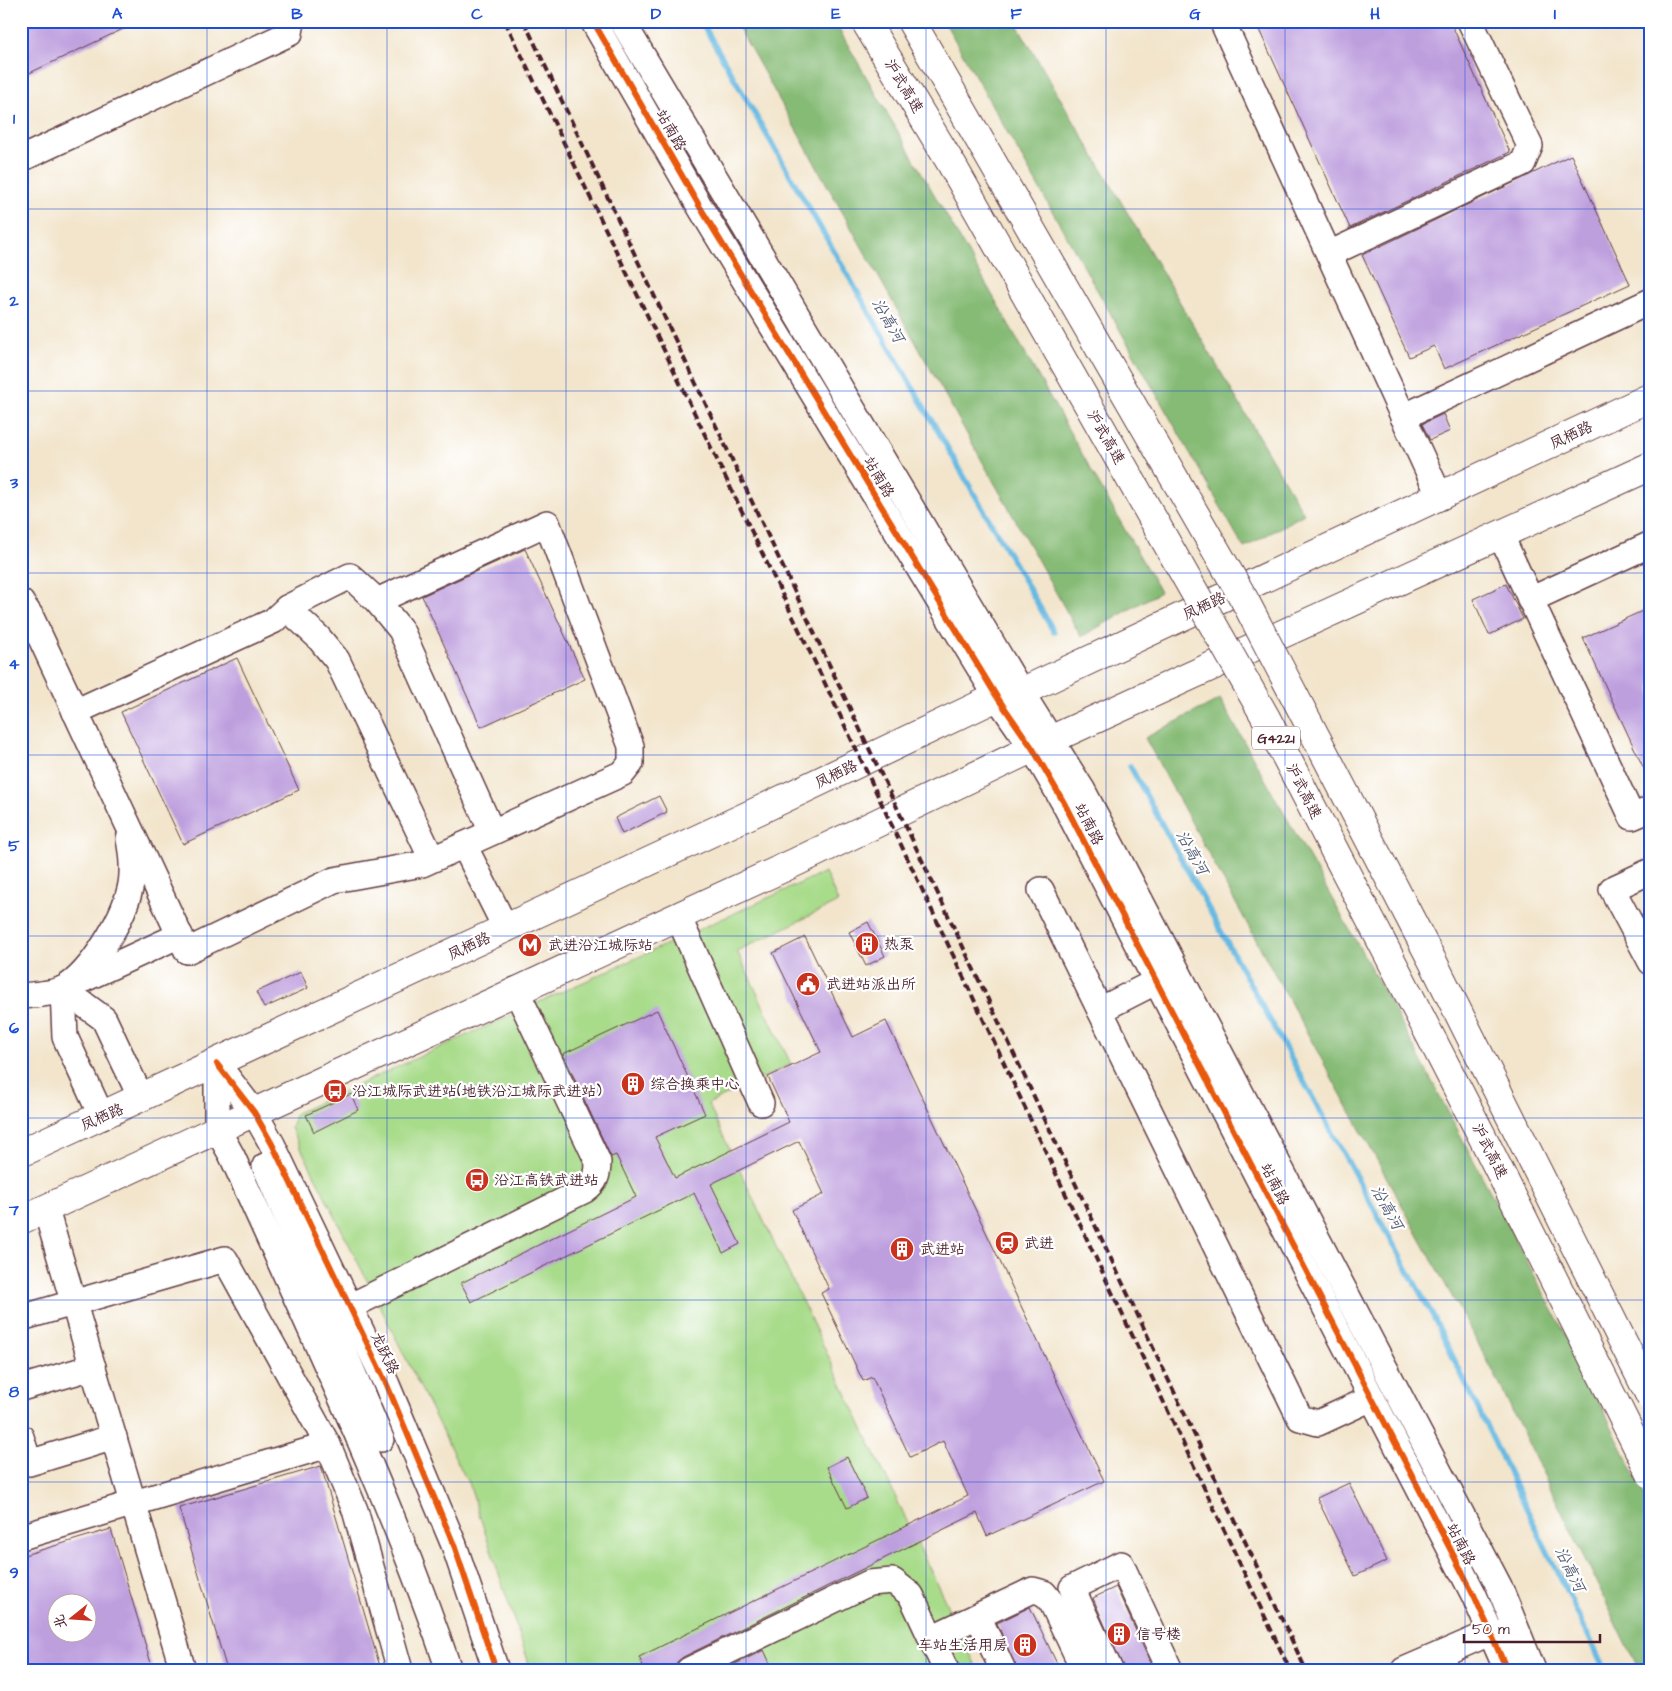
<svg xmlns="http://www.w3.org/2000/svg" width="1672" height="1691" font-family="'Architects Daughter','LXGW WenKai TC',sans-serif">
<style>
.green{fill:#a8db8a;stroke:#797d5a}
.forest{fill:#86bb76;stroke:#686d50}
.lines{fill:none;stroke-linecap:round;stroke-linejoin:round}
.stream{stroke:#67bae2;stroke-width:5.5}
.building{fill:#be9fde;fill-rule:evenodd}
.minor-casing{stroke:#633d43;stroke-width:28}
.major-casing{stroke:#633d43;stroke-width:30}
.minor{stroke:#fff;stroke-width:25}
.major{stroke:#fff;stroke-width:28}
.rail{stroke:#4a1f2b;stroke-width:4;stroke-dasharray:8 4;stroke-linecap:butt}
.highway-bridge-casing{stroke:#633d43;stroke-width:30;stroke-linecap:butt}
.highway-bridge{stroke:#fff;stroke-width:28}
.cycleway-casing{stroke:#fff;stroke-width:9}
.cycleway{stroke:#e8590c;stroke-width:6}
.grid{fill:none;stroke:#1d4ed8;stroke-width:1;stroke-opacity:0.55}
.labels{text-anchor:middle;stroke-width:4.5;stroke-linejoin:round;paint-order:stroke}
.shield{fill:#fff;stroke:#80626b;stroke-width:1}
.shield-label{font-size:14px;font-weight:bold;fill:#4a1f2b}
.street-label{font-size:15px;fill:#4a1f2b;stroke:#fff}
.poi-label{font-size:15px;fill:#4a1f2b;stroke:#fff;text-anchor:start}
.water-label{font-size:16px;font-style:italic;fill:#565d74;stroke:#fff}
.neatline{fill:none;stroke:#1d4ed8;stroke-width:2}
.grid-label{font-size:16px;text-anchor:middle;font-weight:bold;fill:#1d4ed8}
</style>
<rect width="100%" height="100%" fill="#fff"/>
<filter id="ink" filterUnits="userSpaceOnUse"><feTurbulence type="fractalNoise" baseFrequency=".02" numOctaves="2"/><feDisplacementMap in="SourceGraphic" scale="10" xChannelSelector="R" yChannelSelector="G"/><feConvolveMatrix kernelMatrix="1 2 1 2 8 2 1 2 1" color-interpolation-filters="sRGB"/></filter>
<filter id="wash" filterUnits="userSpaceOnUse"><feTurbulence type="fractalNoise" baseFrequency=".0096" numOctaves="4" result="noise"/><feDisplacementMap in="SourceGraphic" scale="20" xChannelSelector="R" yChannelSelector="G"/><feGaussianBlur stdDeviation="1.12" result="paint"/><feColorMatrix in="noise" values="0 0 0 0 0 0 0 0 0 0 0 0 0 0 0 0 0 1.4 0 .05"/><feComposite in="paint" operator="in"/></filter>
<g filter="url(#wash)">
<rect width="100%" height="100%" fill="#f2e5cc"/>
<!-- green -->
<polygon class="green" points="825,872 838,902 737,951 791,1064 708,1104 978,1670 531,1670 470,1487 291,1128 296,1113"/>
<!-- forest -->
<g class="forest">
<polygon points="735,21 834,21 990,291 1160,592 1081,637"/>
<polygon points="944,21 1015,21 1304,514 1244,548"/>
<polygon points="1220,699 1390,1002 1586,1373 1651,1509 1651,1670 1639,1670 1493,1371 1145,738"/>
</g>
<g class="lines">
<!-- stream -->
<g class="stream">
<polyline points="701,21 1054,632"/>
<polyline points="1130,766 1434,1318 1605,1670"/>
</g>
</g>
<g id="blocks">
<!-- building -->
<g class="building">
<polygon points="21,21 140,21 21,77"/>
<polygon points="1255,21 1450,21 1510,152 1350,228"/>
<polygon points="1571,155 1630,284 1444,369 1434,346 1409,357 1362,255"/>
<polygon points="1443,414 1450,431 1430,440 1422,424"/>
<polygon points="525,549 585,679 481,727 422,596"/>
<polygon points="1506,584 1523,619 1489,635 1473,599"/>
<polygon points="1651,607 1651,784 1583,638"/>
<polygon points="237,658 299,790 183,844 121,712"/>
<polygon points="659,796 667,812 622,834 615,818"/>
<polygon points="868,922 885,956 866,966 849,932"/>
<polygon points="805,937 853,1037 886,1021 1104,1481 987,1536 977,1513 683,1657 677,1662 675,1670 645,1670 639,1657 968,1496 943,1441 910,1457 872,1377 863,1381 821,1293 829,1289 792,1210 824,1194 799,1141 711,1184 740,1244 723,1253 694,1193 471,1302 461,1283 636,1197 616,1155 611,1157 563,1054 657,1010 705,1114 655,1137 675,1178 789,1122 768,1077 821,1052 773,953"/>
<polygon points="301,972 308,988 264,1008 256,992"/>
<polygon points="351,1094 358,1110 314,1132 306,1115"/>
<polygon points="847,1457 867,1498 847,1508 827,1467"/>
<polygon points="321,1466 381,1670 227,1670 179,1508"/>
<polygon points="1349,1483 1387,1561 1355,1576 1317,1498"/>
<path d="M111,1529L153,1670H21V1556ZM58,1604H88V1634H58Z"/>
<polygon points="1116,1587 1152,1666 1145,1670 1124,1670 1093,1598"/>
<polygon points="1030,1607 1060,1670 1017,1670 997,1623"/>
<polygon points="764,1650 773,1670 723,1670"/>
</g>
</g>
</g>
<g filter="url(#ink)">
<use href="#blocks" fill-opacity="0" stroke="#633d43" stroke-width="1"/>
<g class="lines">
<!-- minor casing -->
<g class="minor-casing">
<g id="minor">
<polyline points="593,21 700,207 997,697 1033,749 1063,801 1474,1595 1507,1670"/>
<polyline points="622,21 1021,692 1083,791 1499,1586 1533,1670"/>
<polyline points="1222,21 1440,497"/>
<polyline points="21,159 290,33 292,21"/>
<polyline points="1329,254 1523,163 1530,146 1470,21"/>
<polyline points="1403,417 1651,301"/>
<polyline points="1501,536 1632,817 1651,809"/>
<polyline points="1530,600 1651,544"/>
<polyline points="21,602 30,615 187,951 334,880 422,864 623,773 631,763 631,746 547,523 377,601"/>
<polyline points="75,712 273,621 287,608"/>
<polyline points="464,845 506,929"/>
<polyline points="432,859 337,660 318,637 287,608 350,576 377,601 401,630 492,832"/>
<polyline points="1651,871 1612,889 1651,962"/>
<polyline points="1041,890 1300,1418 1318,1423 1372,1398"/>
<polyline points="678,916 761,1103"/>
<polyline points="80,981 180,935"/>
<polyline points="63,989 104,1019 141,1098"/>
<polyline points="63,989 65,1037 102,1117"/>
<path d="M21,996C33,995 52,994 63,989C91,974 123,919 130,889C134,873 132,855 129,839"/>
<polyline points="1100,1010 1157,981"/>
<polyline points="217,1064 254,1112 272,1144 387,1385 454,1545 496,1670"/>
<path d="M217,1064V1129L232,1156C308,1326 390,1494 449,1670"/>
<polyline points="265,1166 381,1439"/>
<polyline points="46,1210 183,1670"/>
<path d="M349,1307L585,1190C596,1182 598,1175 598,1162L516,990"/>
<polyline points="21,1318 225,1259 328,1445 355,1510 400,1670"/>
<polyline points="21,1388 93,1367"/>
<polyline points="21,1437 29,1463 114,1437"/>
<polyline points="21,1537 328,1445"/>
<polyline points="978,1616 1003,1670"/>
<polyline points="931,1638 1033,1590 1044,1593 1052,1603 1084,1670"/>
<polyline points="689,1670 869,1583 893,1581 911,1595 946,1670"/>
<polyline points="1110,1670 1072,1588 1121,1564 1170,1670"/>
<polyline points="1404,1670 1492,1632 1507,1639"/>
</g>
</g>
<!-- major casing -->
<g class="major-casing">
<g id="major">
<polyline points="21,1153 762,809 997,697 1021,692 1651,397"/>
<polyline points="21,1220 796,862 1052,739 1651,466"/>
</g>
</g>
<!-- minor -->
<use href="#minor" class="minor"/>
<!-- major -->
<use href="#major" class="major"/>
<!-- rail -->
<g class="rail">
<polyline points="505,21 821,675 1290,1670"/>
<polyline points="524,21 1306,1670"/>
</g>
<!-- highway-bridge casing -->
<g class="highway-bridge-casing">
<g id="highway-bridge">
<polyline points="865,21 952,165 1266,718 1483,1138 1651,1474"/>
<polyline points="911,21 1244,599 1434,964 1651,1398"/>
</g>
</g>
<!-- highway-bridge -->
<use href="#highway-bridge" class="highway-bridge"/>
<!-- cycleway casing -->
<g class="cycleway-casing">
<g id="cycleway">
<polyline points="593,21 700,207 997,697 1033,749 1063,801 1474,1595 1507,1670"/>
<polyline points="217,1064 254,1112 272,1144 387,1385 454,1545 496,1670"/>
</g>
</g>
<!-- cycleway -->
<use href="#cycleway" class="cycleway"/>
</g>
</g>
<!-- grid -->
<path class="grid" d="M207,21V1670M387,21V1670M566,21V1670M746,21V1670M926,21V1670M1106,21V1670M1285,21V1670M1465,21V1670M21,209H1651M21,391H1651M21,573H1651M21,755H1651M21,936H1651M21,1118H1651M21,1300H1651M21,1482H1651"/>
<!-- icons -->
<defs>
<g id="building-disc" transform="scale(1.25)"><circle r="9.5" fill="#c8321e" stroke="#fff"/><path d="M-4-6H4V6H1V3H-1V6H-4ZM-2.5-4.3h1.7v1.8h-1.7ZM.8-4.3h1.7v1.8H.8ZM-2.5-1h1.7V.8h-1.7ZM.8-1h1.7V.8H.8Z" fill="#fff"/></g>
<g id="metro-disc" transform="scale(1.25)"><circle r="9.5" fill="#c8321e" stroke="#fff"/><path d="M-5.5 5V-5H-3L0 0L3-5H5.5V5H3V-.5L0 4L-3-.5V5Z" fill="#fff"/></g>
<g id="civic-disc" transform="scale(1.25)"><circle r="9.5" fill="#c8321e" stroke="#fff"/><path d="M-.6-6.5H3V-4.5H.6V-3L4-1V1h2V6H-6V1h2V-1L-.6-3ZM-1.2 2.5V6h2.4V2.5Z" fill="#fff"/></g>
<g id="bus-disc" transform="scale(1.25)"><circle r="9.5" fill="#c8321e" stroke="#fff"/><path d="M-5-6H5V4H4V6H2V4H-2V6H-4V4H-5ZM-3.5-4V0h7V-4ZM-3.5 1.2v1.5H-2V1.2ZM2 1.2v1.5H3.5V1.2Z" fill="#fff"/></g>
<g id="station-disc" transform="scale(1.25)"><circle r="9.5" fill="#c8321e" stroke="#fff"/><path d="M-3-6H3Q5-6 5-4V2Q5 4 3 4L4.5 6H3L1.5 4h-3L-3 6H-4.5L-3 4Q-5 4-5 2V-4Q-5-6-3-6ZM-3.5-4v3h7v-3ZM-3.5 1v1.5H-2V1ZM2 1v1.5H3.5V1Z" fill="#fff"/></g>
</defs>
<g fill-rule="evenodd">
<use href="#building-disc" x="867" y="944"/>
<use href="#metro-disc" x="530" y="945"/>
<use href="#civic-disc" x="808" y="984"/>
<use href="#building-disc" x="633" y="1084"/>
<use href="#bus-disc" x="335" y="1091"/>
<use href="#bus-disc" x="477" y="1180"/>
<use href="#station-disc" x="1007" y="1243"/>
<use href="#building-disc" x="902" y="1249"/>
<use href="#building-disc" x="1119" y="1634"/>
<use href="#building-disc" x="1025" y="1645"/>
</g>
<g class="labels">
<!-- shield labels -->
<rect class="shield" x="1252" y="726.5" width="48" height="23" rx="4"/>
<g class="shield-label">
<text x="1276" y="743">G4221</text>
</g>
<!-- street labels -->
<g class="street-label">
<text transform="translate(904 86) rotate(59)" y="5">沪武高速</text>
<text transform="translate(671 130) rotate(60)" y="5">站南路</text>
<text transform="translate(1571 435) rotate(-25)" y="5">凤栖路</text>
<text transform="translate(1106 437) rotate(60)" y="5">沪武高速</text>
<text transform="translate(879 477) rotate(59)" y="5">站南路</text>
<text transform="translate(1204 606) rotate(-25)" y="5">凤栖路</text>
<text transform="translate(836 774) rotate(-26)" y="5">凤栖路</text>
<text transform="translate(1304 791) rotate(63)" y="5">沪武高速</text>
<text transform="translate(1089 824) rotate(63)" y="5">站南路</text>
<text transform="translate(469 946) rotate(-25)" y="5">凤栖路</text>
<text transform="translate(102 1117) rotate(-24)" y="5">凤栖路</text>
<text transform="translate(1490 1151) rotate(63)" y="5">沪武高速</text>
<text transform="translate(1275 1184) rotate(63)" y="5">站南路</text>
<text transform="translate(385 1353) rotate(64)" y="5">龙跃路</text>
<text transform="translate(1461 1544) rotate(63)" y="5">站南路</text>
</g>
<!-- poi labels -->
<g class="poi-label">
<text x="884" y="949">热泵</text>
<text x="548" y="950">武进沿江城际站</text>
<text x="826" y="989">武进站派出所</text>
<text x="650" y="1089">综合换乘中心</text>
<text x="352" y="1096">沿江城际武进站(地铁沿江城际武进站)</text>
<text x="494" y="1185">沿江高铁武进站</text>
<text x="1024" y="1248">武进</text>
<text x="920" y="1254">武进站</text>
<text x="1136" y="1639">信号楼</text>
<text x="1008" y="1650" text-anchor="end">车站生活用房</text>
</g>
<!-- water labels -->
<g class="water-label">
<text transform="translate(889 320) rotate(60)" y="6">沿高河</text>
<text transform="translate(1193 852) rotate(61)" y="6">沿高河</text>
<text transform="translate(1388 1207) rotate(61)" y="6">沿高河</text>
<text transform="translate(1571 1569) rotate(64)" y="6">沿高河</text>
</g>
</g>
<!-- margin -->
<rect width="1672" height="1691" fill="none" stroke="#fff" stroke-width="55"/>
<!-- north arrow -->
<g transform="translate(72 1618) rotate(253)"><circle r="24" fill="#ffffff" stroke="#b7a5aa"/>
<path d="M0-4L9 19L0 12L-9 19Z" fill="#c8321e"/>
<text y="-8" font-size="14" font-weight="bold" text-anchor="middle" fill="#4a1f2b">北</text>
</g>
<!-- scale -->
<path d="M1464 1634v8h136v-8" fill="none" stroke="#4a1f2b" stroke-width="2.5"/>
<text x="1472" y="1634" font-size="15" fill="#4a1f2b" stroke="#ffffff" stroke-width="4" paint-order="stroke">50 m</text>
<rect x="28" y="28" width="1616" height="1636" class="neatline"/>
<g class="grid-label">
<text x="117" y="19">A</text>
<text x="297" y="19">B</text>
<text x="477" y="19">C</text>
<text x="656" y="19">D</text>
<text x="836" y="19">E</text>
<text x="1016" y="19">F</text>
<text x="1195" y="19">G</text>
<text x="1375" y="19">H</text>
<text x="1555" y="19">I</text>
<text x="14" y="124">1</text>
<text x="14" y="306">2</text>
<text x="14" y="488">3</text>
<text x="14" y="669">4</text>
<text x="14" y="851">5</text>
<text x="14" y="1033">6</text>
<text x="14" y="1215">7</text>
<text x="14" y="1397">8</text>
<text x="14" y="1578">9</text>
</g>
</svg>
